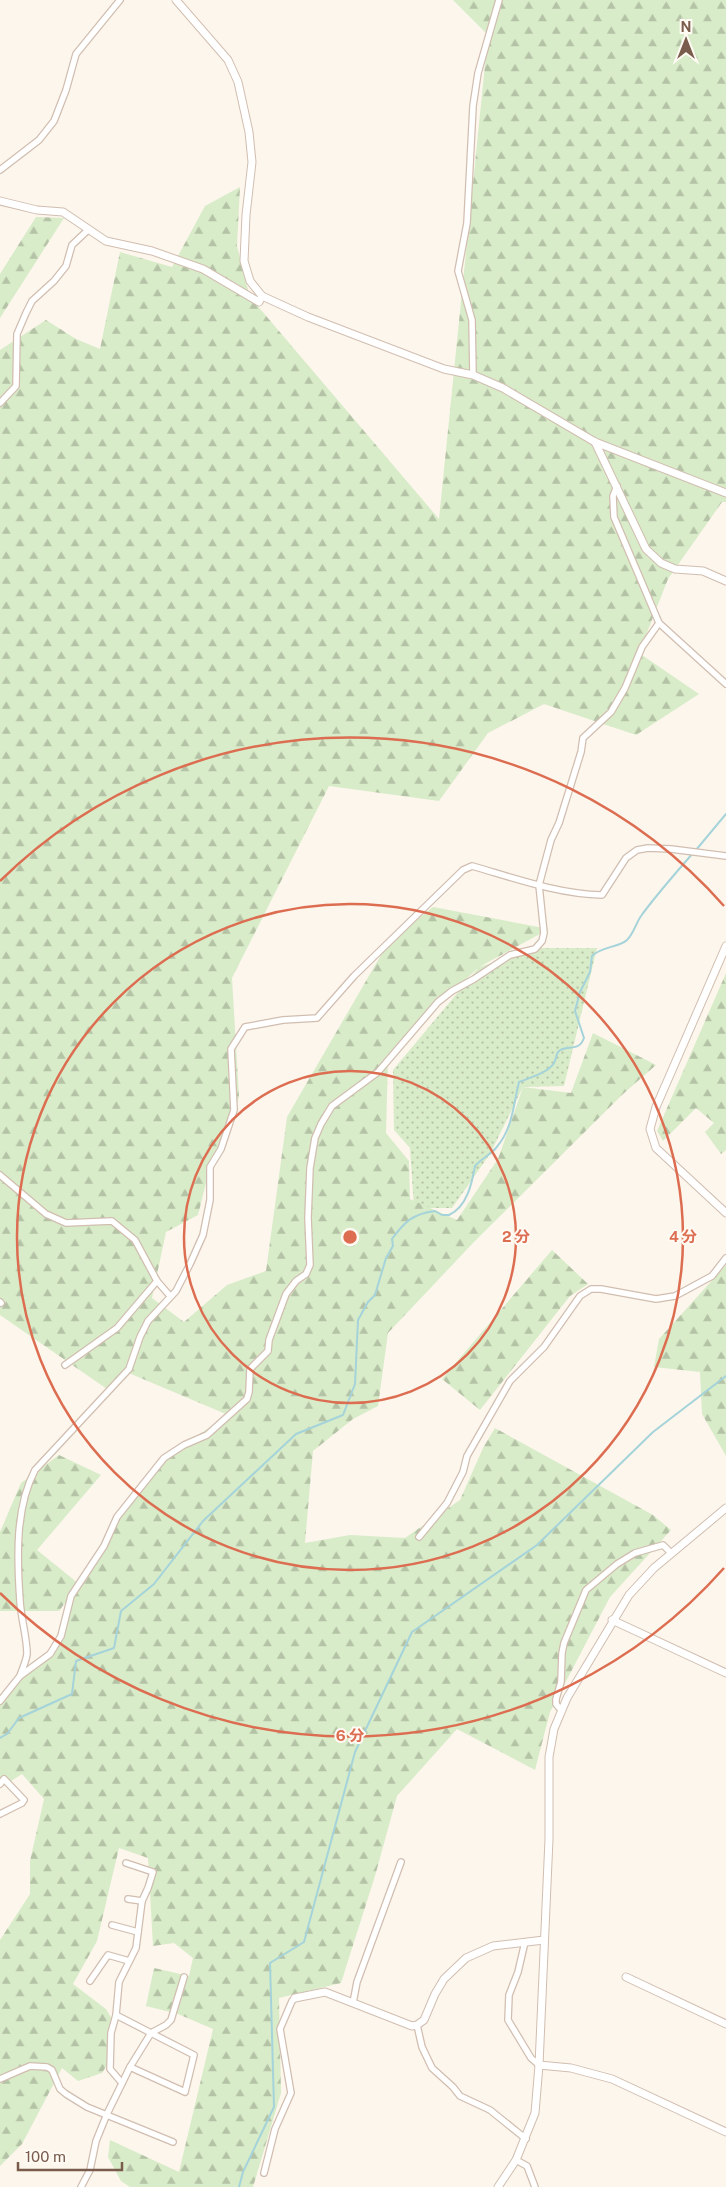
<svg xmlns="http://www.w3.org/2000/svg" width="726" height="2187" font-family="'Public Sans','Noto Sans JP',sans-serif">
<style>
.grass{fill:url(#grass-dots)}
.forest{fill:url(#forest-firs)}
.lines{fill:none;stroke-linecap:round;stroke-linejoin:round}
.stream{stroke:#a5d3da;stroke-width:2}
.minor-casing{stroke:#d1beb0;stroke-width:8}
.tertiary-casing{stroke:#d1beb0;stroke-width:9}
.minor{stroke:#fff;stroke-width:5.5}
.tertiary{stroke:#fff;stroke-width:7}
.ring{fill:none;stroke:#dc6d51;stroke-width:2.5}
.centre{fill:#dc6d51;stroke:#fffaf3;stroke-width:2.5}
.ring-label{font-size:15px;text-anchor:middle;font-weight:bold;fill:#dc6d51;stroke:#fffaf3;stroke-width:4;stroke-linejoin:round;paint-order:stroke}
</style>
<defs>
<pattern id="grass-dots" width="8" height="8" patternUnits="userSpaceOnUse" patternTransform="scale(1.25)"><rect width="8" height="8" fill="#d8ecc9"/><path d="M2 2h.1M6 6h.1" fill="none" stroke="#b4c2a5" stroke-width="1.8" stroke-linecap="round"/></pattern>
<pattern id="forest-firs" width="22" height="20" patternUnits="userSpaceOnUse" patternTransform="scale(1.25)"><rect width="22" height="20" fill="#d8ecc9"/><path d="M5 1l3.5 6h-7zM16 11l3.5 6h-7z" fill="#b4c2a5"/></pattern>
</defs>
<rect width="100%" height="100%" fill="#fdf6ec"/>
<!-- grass -->
<polygon class="grass" points="539,948 597,948 564,1086 523,1087 490,1154 452,1208 414,1208 410,1148 394,1130 393,1070 479,967"/>
<!-- forest -->
<g class="forest">
<polygon points="453,0 726,0 726,502 722,502 668,579 639,653 699,694 636,735 544,704 488,733 439,801 329,786 232,978 239,1097 221,1149 210,1167 198,1215 166,1232 152,1298 184,1322 227,1285 266,1271 287,1117 388,943 433,907 549,929 479,967 419,1023 388,1060 386,1133 409,1161 410,1199 457,1220 498,1159 523,1087 571,1093 593,1033 656,1065 623,1094 472,1244 388,1333 378,1406 353,1419 313,1451 305,1543 350,1535 405,1538 460,1500 483,1448 495,1428 653,1515 671,1530 610,1597 550,1712 535,1770 457,1729 397,1796 375,1876 341,1983 279,1998 281,2093 253,2187 130,2187 121,2181 108,2157 110,2140 179,2172 213,2029 178,2014 146,2006 154,1968 189,1976 193,1958 174,1943 153,1946 148,1858 119,1848 97,1941 73,1984 106,2009 115,2024 112,2057 102,2073 78,2081 62,2068 22,2144 0,2166 0,1940 30,1894 30,1861 44,1799 22,1774 0,1788 0,1701 23,1669 52,1651 76,1588 59,1611 0,1611 0,1532 21,1483 59,1455 101,1475 37,1550 79,1584 119,1516 164,1458 228,1415 124,1371 107,1389 0,1315 0,350 46,320 76,339 100,349 120,252 172,267 205,206 240,187 237,246 250,297 439,519 488,35"/>
<polygon points="36,217 64,218 0,318 0,274"/>
<polygon points="726,973 726,1150 721,1154 705,1132 714,1123 696,1108 663,1141 657,1131"/>
<polygon points="552,1250 588,1284 570,1296 480,1410 442,1379"/>
<polygon points="726,1265 726,1456 702,1414 700,1372 654,1367 659,1339"/>
</g>
<g class="lines">
<!-- stream -->
<g class="stream">
<polyline points="696,850 726,814"/>
<path d="M0,1738L7,1734L19,1718L72,1694L76,1661L114,1648L121,1611L154,1584L203,1521L296,1434L343,1415L355,1384L358,1320L368,1302L375,1295L386,1258L393,1246L392,1239C405,1221 413,1214 435,1211L442,1215H449C467,1207 472,1183 475,1166C481,1159 490,1155 496,1148C513,1128 513,1106 519,1082C529,1078 548,1073 554,1063C556,1060 556,1055 558,1052C566,1043 578,1054 584,1038L575,1011L580,992L590,972L592,956C602,946 618,948 627,940C634,933 636,923 641,916C657,894 675,874 693,853"/>
<polyline points="239,2187 243,2172 274,2107 270,1963 304,1942 355,1752 412,1632 537,1545 653,1432 726,1376"/>
</g>
<!-- minor casing -->
<g class="minor-casing">
<g id="minor">
<polyline points="0,170 39,140 54,121 66,90 76,54 120,0"/>
<polyline points="473,375 472,320 458,271 467,223 473,106 478,73 499,0"/>
<polyline points="0,403 16,386 17,334 26,313 32,301 54,281 66,266 72,245 88,230"/>
<polyline points="617,486 613,496 614,517 659,623 726,684"/>
<polyline points="0,1175 46,1214 66,1223 112,1221 135,1240 157,1281 117,1328 65,1365"/>
<polyline points="157,1281 170,1296"/>
<polyline points="0,1302 1,1303"/>
<polyline points="419,1537 447,1503 463,1472 467,1456 510,1381 544,1347 580,1296 591,1289 601,1289 656,1299 675,1296 712,1276 726,1258"/>
<path d="M20,1676C22,1669 26,1662 27,1654C27,1637 21,1619 20,1601C17,1559 15,1508 35,1470L129,1369L140,1337L148,1321L176,1291L190,1264L203,1235L210,1200V1167L221,1149L234,1110L231,1049L245,1027L283,1020L317,1018L354,976L463,870L472,866C514,878 558,894 602,895L626,858L637,850L648,848L671,849L726,856"/>
<polyline points="0,1701 20,1676 50,1654 61,1636 71,1596 104,1546 117,1517 164,1458 184,1445 207,1435 247,1399 249,1392 250,1369 268,1351 269,1340 286,1294 296,1281 306,1274 310,1265 308,1218 310,1168 315,1138 321,1124 332,1106 378,1072 438,1002 452,991 474,979 510,955 535,949 542,941 544,933 539,885 551,840 559,823 581,752 583,738 611,712 625,688 642,647 659,623"/>
<polyline points="561,1710 556,1704 556,1699 561,1682 562,1653 564,1643 586,1590 617,1564 635,1553 663,1545 671,1553"/>
<polyline points="0,1784 4,1779 24,1800 22,1803 0,1814"/>
<polyline points="128,1899 142,1901"/>
<polyline points="112,1925 138,1932"/>
<polyline points="525,1942 518,1972 509,1995 508,2020 531,2058 539,2065"/>
<polyline points="90,1981 108,1955 129,1961"/>
<polyline points="353,2003 357,1982 401,1862"/>
<polyline points="116,2015 111,2033 110,2069 122,2083"/>
<polyline points="417,2025 422,2047 432,2068 453,2087 460,2096 490,2110 526,2139"/>
<polyline points="151,2033 166,2025 171,2020 184,1977"/>
<polyline points="130,2067 185,2092 194,2055 151,2033"/>
<polyline points="0,2079 30,2066 47,2067 52,2070 60,2089 66,2094 87,2107 173,2142"/>
<polyline points="516,2160 527,2166 535,2187"/>
<polyline points="264,2173 275,2129 291,2093 280,2029 292,2001 295,1998"/>
<polyline points="81,2187 90,2170 96,2141 107,2114 130,2067 151,2033 116,2015 119,1982 136,1948 142,1901 148,1888 153,1872 126,1863"/>
</g>
</g>
<!-- tertiary casing -->
<g class="tertiary-casing">
<g id="tertiary">
<polyline points="176,0 228,60 238,82 249,132 252,162 246,215 244,261 250,281 262,296"/>
<polyline points="0,201 37,210 63,212 106,241 152,251 203,269 259,302 262,296 308,317 444,369 473,375 503,388 595,442 726,493"/>
<polyline points="595,442 646,549 661,563 675,569 703,571 726,581"/>
<polyline points="726,946 656,1107 650,1129 656,1148 726,1213"/>
<polyline points="612,1620 726,1673"/>
<polyline points="626,1977 726,2024"/>
<polyline points="295,1998 325,1992 412,2026 417,2025 424,2020 435,1994 444,1979 466,1958 493,1946 544,1940"/>
<polyline points="539,2065 571,2068 612,2079 726,2132"/>
<polyline points="498,2187 516,2160 535,2113 539,2065 549,1839 549,1757 554,1729 567,1698 629,1595 654,1568 726,1508"/>
</g>
</g>
<!-- minor -->
<use href="#minor" class="minor"/>
<!-- tertiary -->
<use href="#tertiary" class="tertiary"/>
</g>
<!-- distance rings -->
<g class="ring">
<circle cx="350" cy="1237" r="166"/>
<circle cx="350" cy="1237" r="333"/>
<path d="M724 1568A499 499 0 0 1 0 1593M0 881A499 499 0 0 1 724 906"/>
</g>
<circle cx="350" cy="1237" r="8" class="centre"/>
<g class="ring-label">
<text x="516" y="1242">2 分</text>
<text x="683" y="1242">4 分</text>
<text x="350" y="1741">6 分</text>
</g>
<!-- north arrow -->
<g transform="translate(686 40)" stroke="#fffaf3" stroke-width="4" paint-order="stroke">
<path d="M0-4L9 19L0 12L-9 19Z" fill="#7a5c4d"/>
<text y="-8" font-size="14" font-weight="bold" text-anchor="middle" fill="#7a5c4d">N</text>
</g>
<!-- scale -->
<path d="M18 2162v8h104v-8" fill="none" stroke="#7a5c4d" stroke-width="2.5"/>
<text x="25" y="2162" font-size="15" fill="#7a5c4d" stroke="#fffaf3" stroke-width="4" paint-order="stroke">100 m</text>
</svg>
